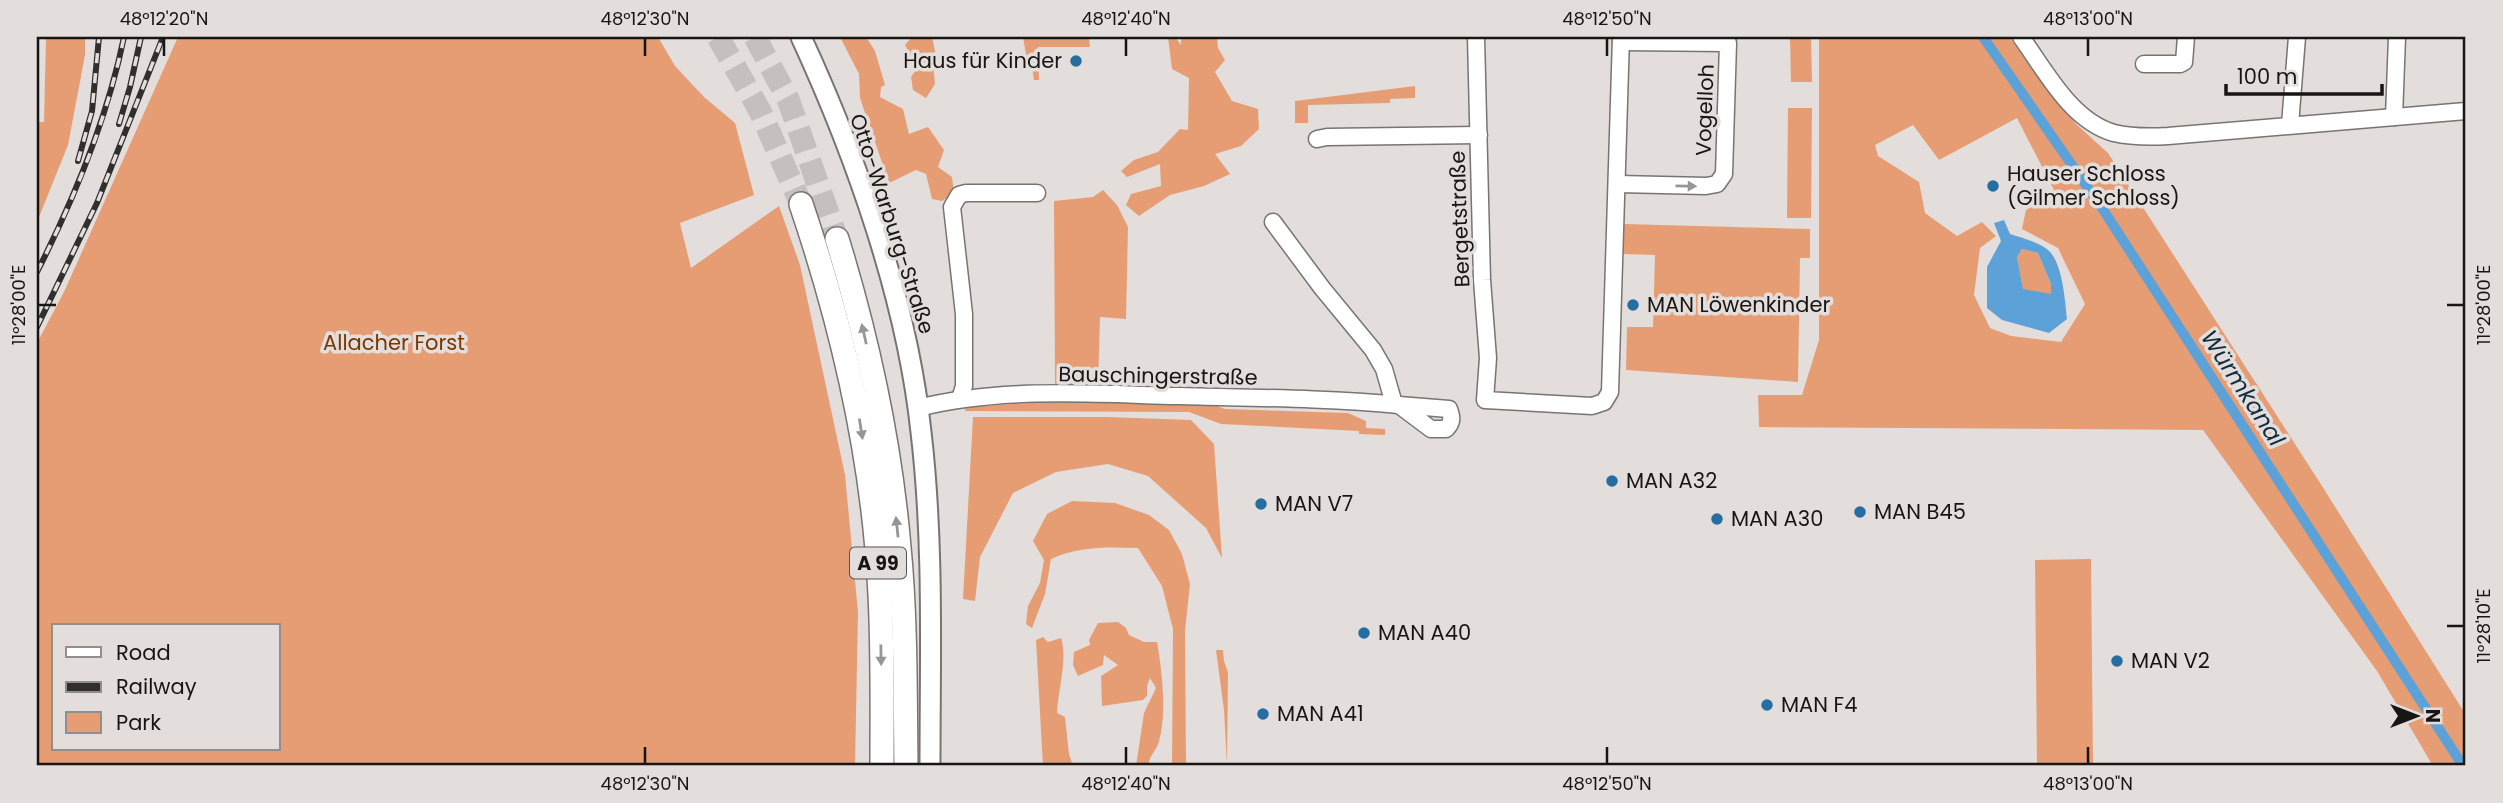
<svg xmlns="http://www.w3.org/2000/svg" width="2503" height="803" font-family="Poppins,sans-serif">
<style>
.green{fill:#e69d73;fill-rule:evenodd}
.water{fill:#5ca1d7;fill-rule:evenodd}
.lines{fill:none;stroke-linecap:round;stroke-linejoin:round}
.canal{stroke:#5ca1d7;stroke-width:10}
.highway-tunnel{stroke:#c5c0bd;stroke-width:23;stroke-dasharray:23 11;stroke-linecap:butt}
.minor-casing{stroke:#787471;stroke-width:19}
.major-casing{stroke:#787471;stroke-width:23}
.highway-casing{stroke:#787471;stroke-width:26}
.minor{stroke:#fff;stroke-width:16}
.major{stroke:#fff;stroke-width:19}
.highway{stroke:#fff;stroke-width:23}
.rail-casing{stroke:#312f2e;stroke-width:6}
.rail{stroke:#e3dedb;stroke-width:3.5;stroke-dasharray:10;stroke-linecap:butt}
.oneway{fill:#979696}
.ticks{fill:none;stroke:#181615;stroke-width:2.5}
.poi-dot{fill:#246ea2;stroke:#e3dedb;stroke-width:2.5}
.labels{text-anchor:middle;stroke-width:7;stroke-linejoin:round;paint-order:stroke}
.shield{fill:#e3dedb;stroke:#555250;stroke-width:2}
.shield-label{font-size:19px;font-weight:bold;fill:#181615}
.poi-label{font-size:21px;fill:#181615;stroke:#e3dedb;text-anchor:start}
.street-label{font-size:21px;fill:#181615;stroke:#e3dedb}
.park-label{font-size:21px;fill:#7a3701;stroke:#e3dedb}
.water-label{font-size:23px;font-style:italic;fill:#0e2d43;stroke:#e3dedb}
.neatline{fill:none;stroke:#181615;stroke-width:2.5}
.ticks-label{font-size:18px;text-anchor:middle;fill:#181615}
</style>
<rect width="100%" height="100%" fill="#e3dedb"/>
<!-- green -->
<g class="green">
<polygon points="46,37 85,37 85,55 68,145 37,222 37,122 44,122"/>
<path d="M178,37H658L675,66L704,97L735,123L754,195L680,223L691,268L779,206L800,265L845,475L858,612L855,766H37V343L64,292ZM54,626H278V749H54Z"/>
<polygon points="840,37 866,37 875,51 885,85 881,87 880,97 903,109 909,134 928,127 944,150 938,167 952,177 954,193 942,201 932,199 926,174 916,170 889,183 860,98 859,74"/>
<polygon points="912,37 932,37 936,56 933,64 935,84 926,98 913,90 911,77 917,68 905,45"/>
<polygon points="1023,37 1089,37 1090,47 1038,47 1039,80 1034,80 1032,67 1028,67"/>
<polygon points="1168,37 1175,37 1181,45 1181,37 1217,37 1218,48 1225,60 1215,72 1232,101 1258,109 1259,129 1241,146 1215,154 1230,174 1204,186 1170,195 1139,216 1126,205 1131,194 1161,186 1160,164 1127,177 1121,171 1134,160 1158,152 1180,129 1188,130 1189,78 1172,69"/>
<polygon points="1790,37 1811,37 1812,82 1791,82"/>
<path d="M1819,37H2009L2076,124L2108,153L2322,486L2466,715V766H2433L2377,671L2203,430L1759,427L1758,395H1802L1819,340ZM2017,118L2056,194L2026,210L2022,229L2058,248L2085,304L2061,342L2011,336L1990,328L1974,295L1980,248L1996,236L1982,222L1957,236L1925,213L1919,182L1878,156L1875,145L1913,125L1939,160Z"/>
<polygon points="1415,86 1415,98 1390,99 1390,103 1308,105 1308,123 1295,123 1295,101"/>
<polygon points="1788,108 1812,108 1811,218 1787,218"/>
<polygon points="1103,190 1117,205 1128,227 1126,319 1100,317 1098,385 1055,384 1054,201 1093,197"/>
<polygon points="1624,224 1810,229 1810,258 1800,258 1798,382 1626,370 1627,327 1653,327 1655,255 1623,254"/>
<polygon points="2022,249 2038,253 2051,284 2051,295 2023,290 2017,257"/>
<polygon points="1094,399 1209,403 1225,409 1348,413 1366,421 1366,428 1385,429 1385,435 1359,434 1359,431 1221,424 1189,412 965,411 966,407"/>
<polygon points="973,417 1108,417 1191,420 1214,444 1222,558 1206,528 1148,476 1108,464 1056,472 1013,493 980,557 975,601 963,599"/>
<path d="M1072,501L1115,503L1149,515L1169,530L1182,554L1190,584L1185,631L1186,766H1172L1173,629L1162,586L1138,548C1107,547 1079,546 1051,559L1045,594L1032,628L1026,624L1028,606L1040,583L1044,560L1033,541L1047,514Z"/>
<polygon points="2091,559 2093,766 2037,766 2035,560"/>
<path d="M1118,622L1126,628L1129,635L1144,642H1157C1162,670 1167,714 1159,741C1157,751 1148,756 1149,766H1136L1144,713L1156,688L1150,678L1147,686V696L1143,700L1102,706L1101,676L1118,665L1104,655L1103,665L1078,676L1073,665L1074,652L1090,645L1089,640L1098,623Z"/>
<path d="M1043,637L1048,642L1061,638C1068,658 1058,690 1057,713L1065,717L1069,754L1073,766H1043L1036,640Z"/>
<polygon points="1216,650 1223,650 1224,661 1228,672 1227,766 1224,710"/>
</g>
<!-- water -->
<path class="water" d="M2004,220L2010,234C2022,238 2043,243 2051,253C2063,268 2065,301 2067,319L2049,333L2002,320L1987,308V267L2001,241L1994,223ZM2022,249L2038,253L2051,284V294L2023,289L2017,257Z"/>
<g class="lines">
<!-- canal -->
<polyline class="canal" points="1983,37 2104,211 2463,766"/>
<!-- highway-tunnel -->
<g class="highway-tunnel">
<polyline points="718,37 760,111 801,204"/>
<polyline points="755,37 788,99 837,239"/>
</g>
<!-- minor casing -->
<g class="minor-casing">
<g id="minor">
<polyline points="1476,37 1482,280 1488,358 1485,400 1592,406 1604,402 1610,392 1621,37"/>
<path d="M2021,37C2045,70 2071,121 2114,133C2131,137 2151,137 2168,136L2466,111"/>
<polyline points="2144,64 2180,64 2184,62 2186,37"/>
<polyline points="2394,117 2397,37"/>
<polyline points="2290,125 2297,37"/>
<polyline points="1317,139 1327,137 1479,135"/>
<polyline points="1618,184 1706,186 1717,184 1724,174 1728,43 1621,42"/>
<polyline points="1273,222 1322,288 1373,350 1384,369 1394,404"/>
<polyline points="960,399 964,386 964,314 952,207 959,195 966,193 1037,193"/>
<path d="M1399,405L1449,409C1452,417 1453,422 1446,429H1431Z"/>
<path d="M918,408C1002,387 1093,394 1179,396C1252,398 1326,398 1399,405"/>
</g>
</g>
<!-- major casing -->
<g class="major-casing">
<path id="major" d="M801,37C856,156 907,300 921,432C934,542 930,655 930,766"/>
</g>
<!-- highway casing -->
<g class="highway-casing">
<g id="highway">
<path d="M801,204C844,331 874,461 880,595C883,652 882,709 882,766"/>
<path d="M837,239C868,340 890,442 899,547C906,620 905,693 906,766"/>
</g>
</g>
<!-- minor -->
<use href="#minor" class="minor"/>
<!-- major -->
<use href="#major" class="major"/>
<!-- highway -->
<use href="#highway" class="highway"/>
<!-- rail casing -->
<g class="rail-casing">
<g id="rail">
<polyline points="119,124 130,87 141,37"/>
<polyline points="78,161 92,111 99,37"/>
<path d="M37,272C75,197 107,120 124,37"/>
<polyline points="37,327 97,203 163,37"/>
</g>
</g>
<!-- rail -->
<use href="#rail" class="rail"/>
</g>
<!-- one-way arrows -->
<defs><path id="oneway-solid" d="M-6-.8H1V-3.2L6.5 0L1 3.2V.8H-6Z" transform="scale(1.75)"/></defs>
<g class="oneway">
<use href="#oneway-solid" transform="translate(1686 186) rotate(1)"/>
<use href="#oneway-solid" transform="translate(864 334) rotate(-103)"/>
<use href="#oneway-solid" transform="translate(861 429) rotate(81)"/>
<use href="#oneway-solid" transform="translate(897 527) rotate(-96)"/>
<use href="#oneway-solid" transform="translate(881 655) rotate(89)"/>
</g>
<!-- ticks -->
<path class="ticks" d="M164,38V56M645,38V56M1126,38V56M1607,38V56M2088,38V56M38,305H56M2447,305H2464M2447,626H2464M645,747V764M1126,747V764M1607,747V764M2088,747V764"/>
<!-- markers -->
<g class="poi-dot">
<circle cx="1076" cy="61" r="7"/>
<circle cx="1993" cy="186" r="7"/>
<circle cx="1633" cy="305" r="7"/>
<circle cx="1612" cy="481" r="7"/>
<circle cx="1261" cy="504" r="7"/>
<circle cx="1860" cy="512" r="7"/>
<circle cx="1717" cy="519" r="7"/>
<circle cx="1364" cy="633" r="7"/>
<circle cx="2117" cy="661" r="7"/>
<circle cx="1767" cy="705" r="7"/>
<circle cx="1263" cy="714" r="7"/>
</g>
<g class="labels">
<!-- shield labels -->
<rect class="shield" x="850" y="547.5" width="56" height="31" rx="5"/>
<g class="shield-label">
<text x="878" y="570">A 99</text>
</g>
<!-- poi labels -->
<g class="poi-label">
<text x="1062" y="68" text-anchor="end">Haus für Kinder</text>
<text x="2007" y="181">Hauser Schloss<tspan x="2007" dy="24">(Gilmer Schloss)</tspan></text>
<text x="1647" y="312">MAN Löwenkinder</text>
<text x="1626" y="488">MAN A32</text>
<text x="1275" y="511">MAN V7</text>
<text x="1874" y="519">MAN B45</text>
<text x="1731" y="526">MAN A30</text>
<text x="1378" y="640">MAN A40</text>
<text x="2131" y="668">MAN V2</text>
<text x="1781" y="712">MAN F4</text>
<text x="1277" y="721">MAN A41</text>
</g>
<!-- street labels -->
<g class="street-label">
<text transform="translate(1705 110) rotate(-88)" y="7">Vogelloh</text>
<text transform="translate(1460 219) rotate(-92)" y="7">Bergetstraße</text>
<text transform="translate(892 224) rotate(72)" y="7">Otto-Warburg-Straße</text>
<text transform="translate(1158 376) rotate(1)" y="7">Bauschingerstraße</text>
</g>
<!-- park labels -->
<g class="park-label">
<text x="394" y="350">Allacher Forst</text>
</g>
<!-- water labels -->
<g class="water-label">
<text transform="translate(2243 388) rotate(57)" y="8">Würmkanal</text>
</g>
</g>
<!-- border -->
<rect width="2503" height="803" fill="none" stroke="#e3dedb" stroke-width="77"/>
<!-- legend -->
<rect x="52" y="624" width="228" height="126" fill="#e3dedb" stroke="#928e8c" stroke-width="2"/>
<rect x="66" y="647" width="35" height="10" fill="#ffffff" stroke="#928e8c" stroke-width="2"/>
<text x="116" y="660" font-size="21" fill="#181615">Road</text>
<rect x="66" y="682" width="35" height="10" fill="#312f2e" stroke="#928e8c" stroke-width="2"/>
<text x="116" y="694" font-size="21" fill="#181615">Railway</text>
<rect x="66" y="712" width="35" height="21" fill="#e69d73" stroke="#928e8c" stroke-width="2"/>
<text x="116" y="730" font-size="21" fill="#181615">Park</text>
<!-- north arrow -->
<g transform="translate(2416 716) rotate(90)" stroke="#e3dedb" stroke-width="5" paint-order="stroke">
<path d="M0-5L12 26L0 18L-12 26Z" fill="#181615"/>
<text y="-10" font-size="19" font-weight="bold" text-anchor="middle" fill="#181615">N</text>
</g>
<!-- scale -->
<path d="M2226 84v10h156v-10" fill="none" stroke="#181615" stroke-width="3.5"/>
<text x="2237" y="84" font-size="21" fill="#181615" stroke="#e3dedb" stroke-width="5" paint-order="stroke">100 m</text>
<rect x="38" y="38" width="2426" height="726" class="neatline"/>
<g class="ticks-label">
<text x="164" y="25">48°12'20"N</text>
<text x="645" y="25">48°12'30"N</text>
<text x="1126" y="25">48°12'40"N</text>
<text x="1607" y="25">48°12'50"N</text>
<text x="2088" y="25">48°13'00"N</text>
<text transform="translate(2484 305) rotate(-90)" y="6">11°28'00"E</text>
<text transform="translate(19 305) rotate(-90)" y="6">11°28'00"E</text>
<text transform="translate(2484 626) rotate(-90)" y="6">11°28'10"E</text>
<text x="645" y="790">48°12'30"N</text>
<text x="1126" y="790">48°12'40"N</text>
<text x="1607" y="790">48°12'50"N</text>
<text x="2088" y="790">48°13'00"N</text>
</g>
</svg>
